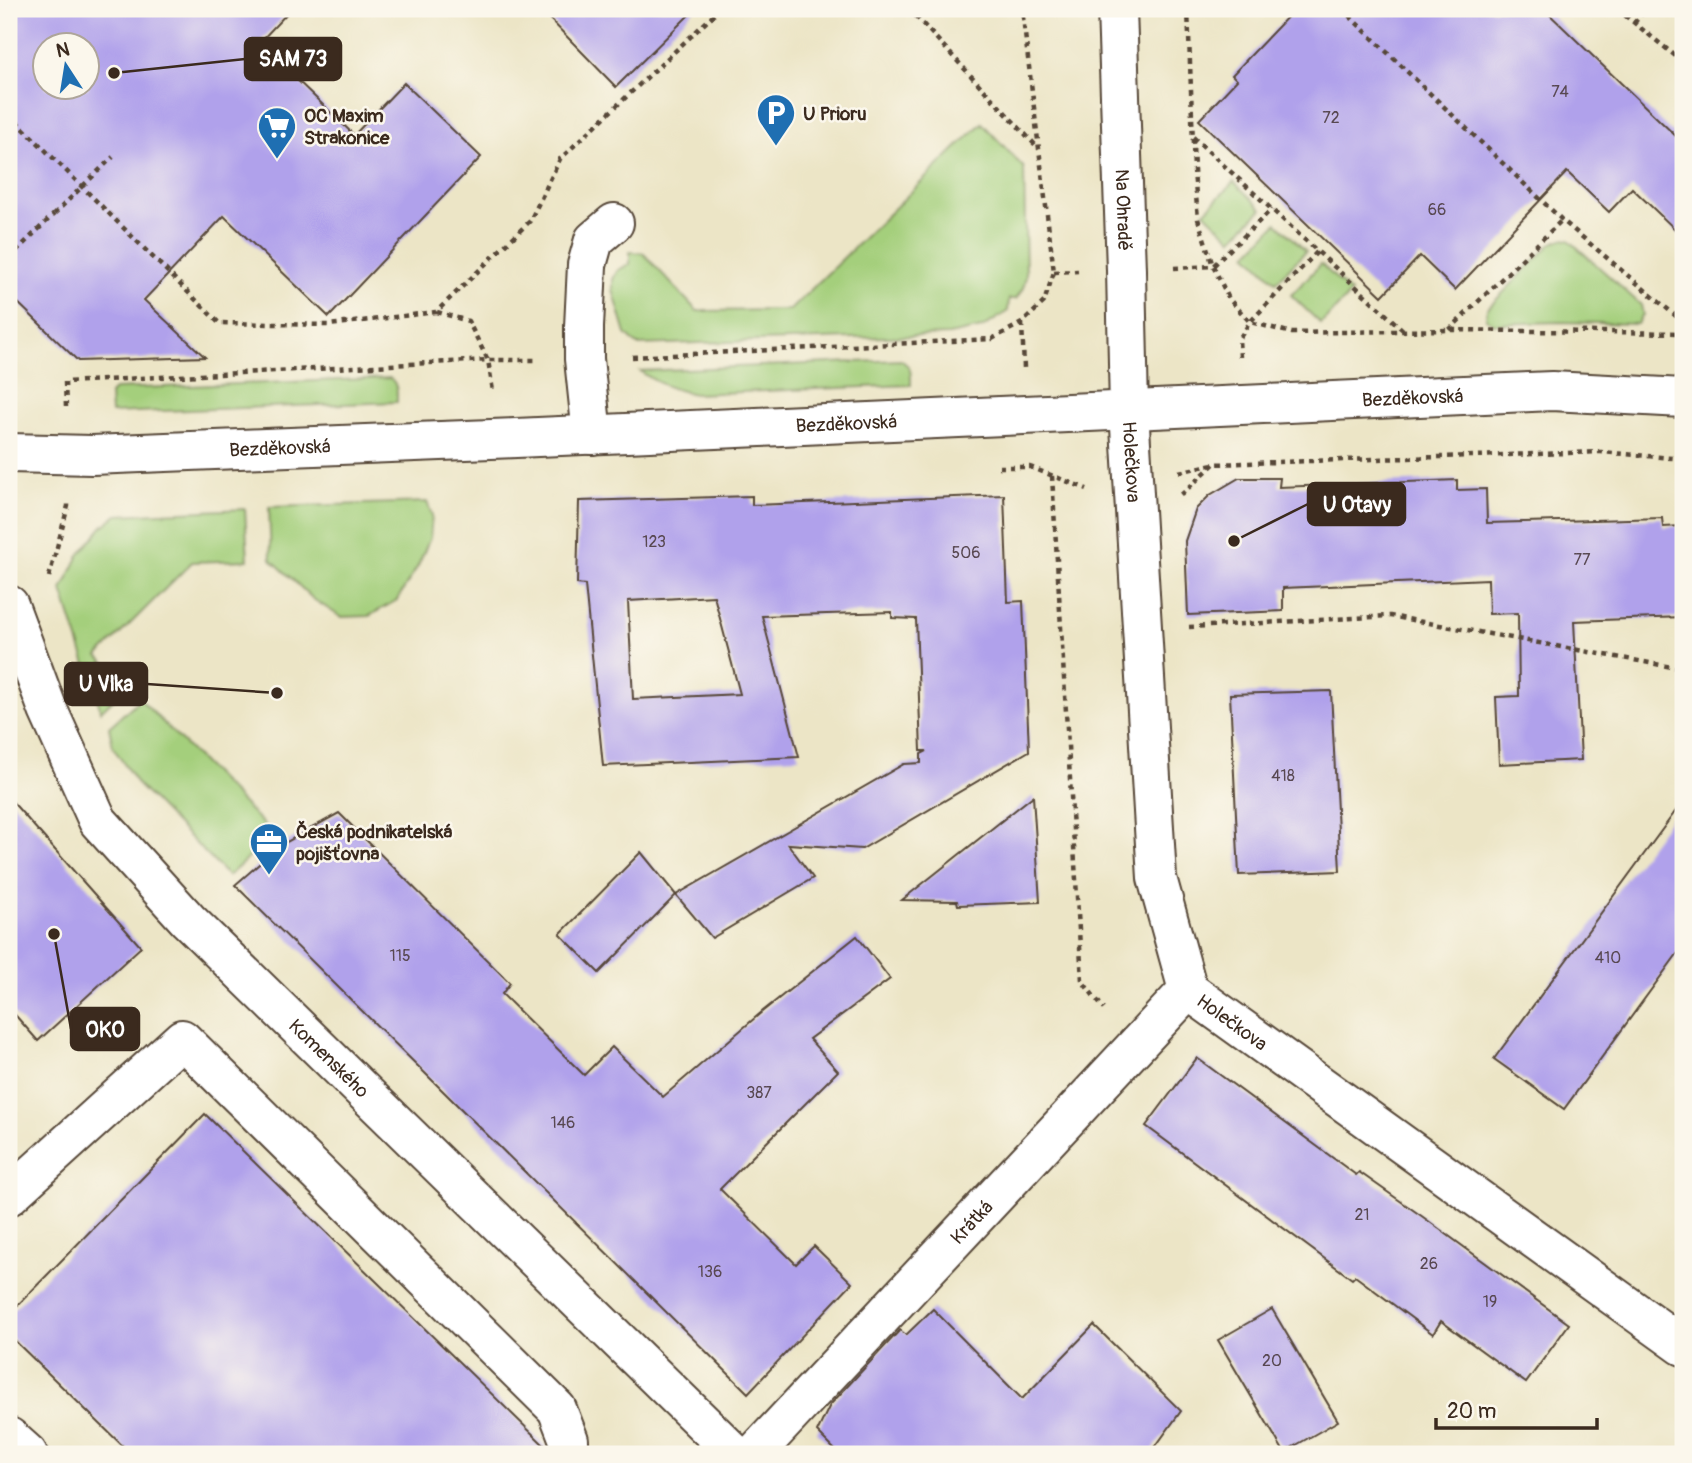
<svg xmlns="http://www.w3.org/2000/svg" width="1692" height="1463" font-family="Pangolin,sans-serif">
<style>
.grass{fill:#a4cf7b;stroke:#707c4c;stroke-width:2}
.building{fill:#b0a1eb;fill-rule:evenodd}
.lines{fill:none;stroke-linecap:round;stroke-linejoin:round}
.minor-casing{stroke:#564637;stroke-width:42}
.major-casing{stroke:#564637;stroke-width:42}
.path{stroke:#564637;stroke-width:4.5;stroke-dasharray:5 5;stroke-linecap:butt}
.minor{stroke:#fff;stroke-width:38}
.major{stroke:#fff;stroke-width:38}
.path-bridge{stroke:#564637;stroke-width:4.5;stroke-dasharray:5 5;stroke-linecap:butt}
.labels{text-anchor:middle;stroke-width:5;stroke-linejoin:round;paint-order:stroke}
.number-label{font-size:16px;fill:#584851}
.poi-label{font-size:19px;font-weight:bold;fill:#3b2a1e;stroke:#fbf7ec;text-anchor:start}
.street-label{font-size:19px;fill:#3b2a1e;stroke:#fbf7ec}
.leader{fill:none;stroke:#3b2a1e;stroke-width:2.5}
.callout-dot{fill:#3b2a1e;stroke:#fbf7ec;stroke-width:2.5}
.callout{fill:#3b2a1e;stroke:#3b2a1e;stroke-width:2.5}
.callout-label{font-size:21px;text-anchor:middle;font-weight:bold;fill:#fff}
</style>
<rect width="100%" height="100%" fill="#fbf7ec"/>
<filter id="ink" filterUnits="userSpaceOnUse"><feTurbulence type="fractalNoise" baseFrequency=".0143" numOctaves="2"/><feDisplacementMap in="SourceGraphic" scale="14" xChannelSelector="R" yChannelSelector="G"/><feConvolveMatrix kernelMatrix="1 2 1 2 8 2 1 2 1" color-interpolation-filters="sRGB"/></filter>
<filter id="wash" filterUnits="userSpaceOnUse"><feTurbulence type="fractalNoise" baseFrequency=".00686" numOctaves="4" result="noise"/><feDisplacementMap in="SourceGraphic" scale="28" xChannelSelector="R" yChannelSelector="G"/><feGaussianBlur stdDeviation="1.57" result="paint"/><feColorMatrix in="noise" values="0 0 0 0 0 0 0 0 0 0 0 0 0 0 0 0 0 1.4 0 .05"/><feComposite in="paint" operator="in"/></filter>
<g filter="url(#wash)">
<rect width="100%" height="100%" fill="#ece5c6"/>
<!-- grass -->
<g class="grass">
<polygon points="982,123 1024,168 1026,277 1023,288 1016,299 1009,299 1008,311 982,328 949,335 637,345 626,334 613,290 613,279 618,270 630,264 630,252 643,253 697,311 790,310"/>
<polygon points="1234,182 1262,209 1232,239 1204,212"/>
<polygon points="1277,223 1306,251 1276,282 1247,254"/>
<polygon points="1562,239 1569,240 1641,305 1643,315 1637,324 1559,322 1495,324 1486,319 1487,309 1552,243"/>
<polygon points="1321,264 1351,293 1321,324 1291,295"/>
<path d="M901,360C912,368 911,372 911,385L695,394C674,390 657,384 640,371Z"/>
<path d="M390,378C398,384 397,393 397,402L111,413L110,394L115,389Z"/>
<polygon points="427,502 432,515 430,538 418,566 397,600 369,616 341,617 313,599 271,559 269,507"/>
<polygon points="245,509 248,560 192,562 98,656 127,686 101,711 62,590 79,555 103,526 117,515"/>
<polygon points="140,699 274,835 228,876 138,785 113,747 109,727"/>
</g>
<g id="blocks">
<!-- building -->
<g class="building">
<path d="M9,9H291L259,43L354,135L404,83L481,157L329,317L224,216L144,300L205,357L78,361L9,294ZM46,46H88V88H46Z"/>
<polygon points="540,9 695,9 616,87"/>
<polygon points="1295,9 1544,9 1683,143 1683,237 1632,188 1609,212 1567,172 1455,290 1420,256 1382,296 1199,120 1237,80 1232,75"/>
<polygon points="1239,478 1280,478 1279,487 1457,480 1457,490 1486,489 1487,523 1662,518 1663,527 1683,526 1683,617 1574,621 1581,760 1499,764 1496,697 1519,696 1518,613 1489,614 1488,579 1283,588 1283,611 1188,615 1185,541 1196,509 1210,495"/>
<path d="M1004,495L1008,602L1023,601L1029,751L862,849L788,844L813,878L712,938L676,895L904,764L921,763V754L927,751H921L916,619L892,618V612L762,616L799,757L603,766L585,585L577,584L579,501L752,496V505ZM714,596L740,694L633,699L628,601Z"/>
<polygon points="1331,691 1340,871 1239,875 1230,694"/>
<polygon points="1033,796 1040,902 958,905 957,901 902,900"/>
<polygon points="9,798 141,947 38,1041 9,1008"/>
<polygon points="1683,801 1683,946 1564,1109 1494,1059"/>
<polygon points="339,813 510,983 502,994 584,1075 612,1047 663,1097 763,1011 857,936 890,979 809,1039 838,1071 720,1189 796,1264 814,1246 852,1283 748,1393 235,885 281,845"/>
<polygon points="641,852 676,895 599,973 560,934"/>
<polygon points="1197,1058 1356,1175 1359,1172 1423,1217 1569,1324 1526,1383 1441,1321 1433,1334 1355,1276 1352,1279 1146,1126"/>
<polygon points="205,1114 547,1448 547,1454 131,1454 9,1335 9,1314"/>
<polygon points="933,1309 1022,1399 1094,1325 1181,1411 1150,1454 839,1454 817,1432 830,1405 900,1330 906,1335"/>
<polygon points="1272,1309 1338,1421 1284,1452 1218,1340"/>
</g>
</g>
</g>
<g filter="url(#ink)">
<use href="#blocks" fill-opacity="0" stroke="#564637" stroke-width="2"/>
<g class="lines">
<!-- minor casing -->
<g class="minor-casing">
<g id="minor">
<path id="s1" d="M1117,9L1126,270L1129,410L1157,878L1188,990L1683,1346"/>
<polyline points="592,435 584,359 584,327 587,265 594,240 614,223"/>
<path id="s2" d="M9,453L92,455L516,438L1552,391L1683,398"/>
<polyline points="9,1196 182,1039 557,1409 569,1440 569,1454"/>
<polyline points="9,1437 28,1454"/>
<path id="s3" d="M754,1454L1188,990"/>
</g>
</g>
<!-- major casing -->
<g class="major-casing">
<g id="major">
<path id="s4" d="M9,605L48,710L98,821L188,920L735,1454"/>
</g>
</g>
<!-- path -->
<g class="path">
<polyline points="909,9 1039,149"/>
<polyline points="1188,9 1194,171 1198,219 1213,266 1229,299 1250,322 1292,333 1449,330 1683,333"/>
<polyline points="1342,9 1562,220 1683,322"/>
<polyline points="1617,9 1683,62"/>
<polyline points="1634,23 1646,9"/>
<polyline points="9,114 219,323 329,325 436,312 530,221 560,159 720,9"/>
<polyline points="1193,137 1403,330"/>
<polyline points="90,179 113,157"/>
<polyline points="9,258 54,214"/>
<polyline points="1174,268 1213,266 1272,209"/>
<polyline points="1054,272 1078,271"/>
<polyline points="437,312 468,321 488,360 493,391"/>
<polyline points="1022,323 1024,368"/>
<polyline points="1449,330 1562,220"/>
<polyline points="632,357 992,339 1022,323 1044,302 1054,272 1022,9"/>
<polyline points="1240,357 1239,339 1250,322 1318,251"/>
<polyline points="66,407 65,382 488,360 536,360"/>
<polyline points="999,467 1030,467 1087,489"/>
<polyline points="1179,472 1214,464 1601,452 1683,459"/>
<polyline points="1052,476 1082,981 1104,1009"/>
<polyline points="1181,495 1214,464"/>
<polyline points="49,577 68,506 68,500"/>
<polyline points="1189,627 1390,616 1683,669"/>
</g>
<!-- minor -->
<use href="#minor" class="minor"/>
<!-- major -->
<use href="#major" class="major"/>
<!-- path-bridge -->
<polyline class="path-bridge" points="54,214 90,179"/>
</g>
</g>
<!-- icons -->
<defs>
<g id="parking-pin" transform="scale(2.0125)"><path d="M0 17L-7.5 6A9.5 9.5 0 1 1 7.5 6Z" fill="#1f6fb2" stroke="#fbf7ec"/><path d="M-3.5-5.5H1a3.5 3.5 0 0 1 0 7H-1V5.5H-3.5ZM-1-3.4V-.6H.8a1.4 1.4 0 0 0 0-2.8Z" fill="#fff"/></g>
<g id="supermarket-pin" transform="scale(2.0125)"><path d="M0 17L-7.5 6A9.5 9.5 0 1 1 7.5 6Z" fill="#1f6fb2" stroke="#fbf7ec"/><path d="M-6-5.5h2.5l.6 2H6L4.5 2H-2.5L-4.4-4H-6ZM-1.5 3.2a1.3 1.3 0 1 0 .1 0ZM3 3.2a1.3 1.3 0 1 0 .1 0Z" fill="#fff"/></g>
<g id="office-pin" transform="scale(2.0125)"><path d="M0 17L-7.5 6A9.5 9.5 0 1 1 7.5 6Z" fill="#1f6fb2" stroke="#fbf7ec"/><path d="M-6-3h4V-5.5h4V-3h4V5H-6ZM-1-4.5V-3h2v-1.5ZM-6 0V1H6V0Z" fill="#fff"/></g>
</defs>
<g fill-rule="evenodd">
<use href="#parking-pin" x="776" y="113"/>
<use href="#supermarket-pin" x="277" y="126"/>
<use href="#office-pin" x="269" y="842"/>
</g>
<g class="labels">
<!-- number labels -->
<g class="number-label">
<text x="1560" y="97">74</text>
<text x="1331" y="123">72</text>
<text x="1437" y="215">66</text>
<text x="654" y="547">123</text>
<text x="966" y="558">506</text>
<text x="1582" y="565">77</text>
<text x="1283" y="781">418</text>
<text x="400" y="961">115</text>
<text x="1608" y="963">410</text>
<text x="759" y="1098">387</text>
<text x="563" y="1128">146</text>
<text x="1362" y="1220">21</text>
<text x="1429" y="1269">26</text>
<text x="710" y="1277">136</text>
<text x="1490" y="1307">19</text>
<text x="1272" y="1366">20</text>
</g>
<!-- poi labels -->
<g class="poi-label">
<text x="803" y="120">U Prioru</text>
<text x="304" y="122">OC Maxim<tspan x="304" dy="22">Strakonice</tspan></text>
<text x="296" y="838">Česká podnikatelská<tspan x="296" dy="22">pojišťovna</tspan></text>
</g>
<!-- street labels -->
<g class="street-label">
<text dy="7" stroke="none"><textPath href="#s1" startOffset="201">Na Ohradě</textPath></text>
<text dy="7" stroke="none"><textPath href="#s2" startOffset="1405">Bezděkovská</textPath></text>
<text dy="7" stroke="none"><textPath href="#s2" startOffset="838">Bezděkovská</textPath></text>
<text dy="7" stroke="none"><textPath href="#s2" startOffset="271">Bezděkovská</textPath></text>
<text dy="7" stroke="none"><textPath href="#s1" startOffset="453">Holečkova</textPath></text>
<text dy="7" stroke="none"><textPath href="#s1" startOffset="1041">Holečkova</textPath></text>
<text dy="7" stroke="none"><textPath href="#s4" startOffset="565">Komenského</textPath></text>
<text dy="7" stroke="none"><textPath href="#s3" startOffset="318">Krátká</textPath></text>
</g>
</g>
<!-- callouts -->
<path class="leader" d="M114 73L245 59M1234 541L1308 504M277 693L147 684M54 934L71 1029"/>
<g class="callout-dot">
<circle cx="114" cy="73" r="7"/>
<circle cx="1234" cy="541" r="7"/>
<circle cx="277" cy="693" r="7"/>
<circle cx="54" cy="934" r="7"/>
</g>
<g class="callout">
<rect x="245" y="38" width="96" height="42" rx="7"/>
<rect x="1308" y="483" width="97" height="42" rx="7"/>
<rect x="65" y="663" width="82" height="42" rx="7"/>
<rect x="71" y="1008" width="68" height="42" rx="7"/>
</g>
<g class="callout-label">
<text x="293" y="66">SAM 73</text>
<text x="1357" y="512">U Otavy</text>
<text x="106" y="691">U Vlka</text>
<text x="105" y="1037">OKO</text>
</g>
<!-- margin -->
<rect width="1692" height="1463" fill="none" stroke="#fbf7ec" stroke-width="35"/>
<!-- north arrow -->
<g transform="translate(66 66) rotate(348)"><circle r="33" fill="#fbf7ec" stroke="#aea59a" stroke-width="2"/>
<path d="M0-5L12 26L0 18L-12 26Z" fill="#1f6fb2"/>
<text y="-10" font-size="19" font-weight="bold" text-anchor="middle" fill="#3b2a1e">N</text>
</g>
<!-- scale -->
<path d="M1436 1418v10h161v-10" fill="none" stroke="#3b2a1e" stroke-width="3.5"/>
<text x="1447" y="1418" font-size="21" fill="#3b2a1e" stroke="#fbf7ec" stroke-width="5" paint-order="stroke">20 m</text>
</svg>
